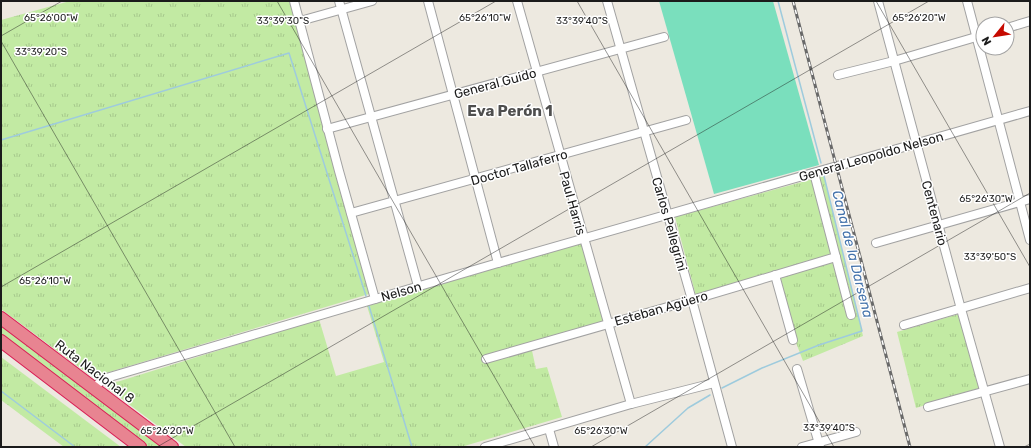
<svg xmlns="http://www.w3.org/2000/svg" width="1031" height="448" font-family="Rubik,sans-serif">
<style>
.grass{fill:url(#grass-tufts)}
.pitch{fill:#7adfbd}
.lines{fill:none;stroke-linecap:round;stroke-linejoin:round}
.stream{stroke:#9ecbdd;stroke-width:1.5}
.minor-casing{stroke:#a2a2a2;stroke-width:10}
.highway-casing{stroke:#d91e55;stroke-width:14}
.minor{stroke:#fff;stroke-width:8}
.highway{stroke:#e88491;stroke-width:12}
.rail-casing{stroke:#696969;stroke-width:3}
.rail{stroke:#fff;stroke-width:1.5;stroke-dasharray:4.5;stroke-linecap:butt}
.ticks{fill:none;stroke:#1b1b1b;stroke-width:1;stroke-opacity:0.45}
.labels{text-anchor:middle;stroke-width:3;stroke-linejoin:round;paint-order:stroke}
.street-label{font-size:13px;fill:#1b1b1b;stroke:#fff}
.water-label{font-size:14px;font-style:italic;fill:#4674ac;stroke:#fff}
.quarter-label{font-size:15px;font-weight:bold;fill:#4e4e4e;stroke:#fff}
.ticks-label{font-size:10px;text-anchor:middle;fill:#1b1b1b;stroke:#fff;stroke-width:3;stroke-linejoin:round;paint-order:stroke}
</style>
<defs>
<pattern id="grass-tufts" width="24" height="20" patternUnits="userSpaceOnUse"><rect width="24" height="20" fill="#c2eaa3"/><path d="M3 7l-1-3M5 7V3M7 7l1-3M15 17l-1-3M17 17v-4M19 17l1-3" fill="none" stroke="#a6c88c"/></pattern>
</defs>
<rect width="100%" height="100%" fill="#ede9e0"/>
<!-- grass -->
<g class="grass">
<polygon points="70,1 290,1 369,294 96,376 88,374 1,309 1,20"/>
<polygon points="824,176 863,336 803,361 795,340 777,271 696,296 675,217"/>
<polygon points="581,243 604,325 531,346 536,369 547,367 562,417 461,447 186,447 106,387 107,384 120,381 319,319 336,376 384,362 367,306"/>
<polygon points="959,314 979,388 916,408 897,332"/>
<polygon points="1,325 163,447 144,447 1,338"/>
<polygon points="1,357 121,447 64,447 1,400"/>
</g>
<!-- pitch -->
<polygon class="pitch" points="659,1 773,1 819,165 714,194"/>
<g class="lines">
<!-- stream -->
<g class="stream">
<polyline points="778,1 821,163"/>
<polyline points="1,140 289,53 366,296"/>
<polyline points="369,306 412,447"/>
<polyline points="722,388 762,368 819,345 862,331 824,176"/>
<polyline points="1,391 75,447"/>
<polyline points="645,447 688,408 710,395"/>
</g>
<!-- minor casing -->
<g class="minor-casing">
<g id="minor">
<polyline points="294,1 339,171 375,299"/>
<polyline points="339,1 418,286"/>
<polyline points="428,1 498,263"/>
<polyline points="517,1 631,404"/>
<polyline points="607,1 692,300 732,447"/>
<polyline points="878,1 961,309 1000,447"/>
<polyline points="967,1 1030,240"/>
<polyline points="300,21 372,1"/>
<polyline points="1007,28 1030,21"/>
<polyline points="838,75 894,61 983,35"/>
<polyline points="327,129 664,37"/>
<polyline points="814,173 851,315"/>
<polyline points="351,213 686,120"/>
<polyline points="876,243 1030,199"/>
<polyline points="775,275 793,340"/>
<polyline points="904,325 1030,288"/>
<polyline points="486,359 692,300 836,257"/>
<polyline points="797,369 820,447"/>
<polyline points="94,388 103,379 113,376 498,263 1030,111"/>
<polyline points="928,407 1030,379"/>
<polyline points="549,429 554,447"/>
<polyline points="485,447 631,404 714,383"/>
<polyline points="802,447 856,432"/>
</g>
</g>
<!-- highway casing -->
<g class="highway-casing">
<g id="highway">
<polyline points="1,318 172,447"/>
<polyline points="1,341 140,447"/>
</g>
</g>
<!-- minor -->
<use href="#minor" class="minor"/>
<!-- highway -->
<use href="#highway" class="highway"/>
<!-- rail casing -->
<g class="rail-casing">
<polyline id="rail" points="793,1 910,447"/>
</g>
<!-- rail -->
<use href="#rail" class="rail"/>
</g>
<!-- ticks -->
<path class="ticks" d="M277,1L535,447M577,1L834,447M876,1L1030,267M1,36L62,1M1,41L235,447M1,287L496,1M157,447L929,1M591,447L1030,193M1024,447L1030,444"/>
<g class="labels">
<!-- street labels -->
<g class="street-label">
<text transform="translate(495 83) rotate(-15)" y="5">General Guido</text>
<text transform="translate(871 156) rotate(-16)" y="5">General Leopoldo Nelson</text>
<text transform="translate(519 167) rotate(-16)" y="5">Doctor Tallaferro</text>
<text transform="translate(573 203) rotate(74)" y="5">Paul Harris</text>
<text transform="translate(935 213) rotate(75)" y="5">Centenario</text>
<text transform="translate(670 224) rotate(74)" y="5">Carlos Pellegrini</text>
<text transform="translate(401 291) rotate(-16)" y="5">Nelson</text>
<text transform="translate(661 308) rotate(-16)" y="5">Esteban Agüero</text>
<text transform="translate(95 371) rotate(37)" y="5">Ruta Nacional 8</text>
</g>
<!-- water labels -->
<g class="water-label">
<text transform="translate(853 254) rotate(76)" y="5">Canal de la Darsena</text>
</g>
<!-- quarter labels -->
<g class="quarter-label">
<text x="510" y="116">Eva Perón 1</text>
</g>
</g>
<g class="ticks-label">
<text x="51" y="21">65°26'00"W</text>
<text x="485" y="21">65°26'10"W</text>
<text x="919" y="21">65°26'20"W</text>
<text x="283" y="24">33°39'30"S</text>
<text x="582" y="24">33°39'40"S</text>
<text x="41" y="55">33°39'20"S</text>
<text x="986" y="202">65°26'30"W</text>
<text x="990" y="260">33°39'50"S</text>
<text x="45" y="284">65°26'10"W</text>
<text x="829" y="431">33°39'40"S</text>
<text x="167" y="434">65°26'20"W</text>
<text x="601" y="434">65°26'30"W</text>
</g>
<!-- border -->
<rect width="1031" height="448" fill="none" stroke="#1b1b1b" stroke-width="4"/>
<!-- north arrow -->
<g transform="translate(995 36) rotate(240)"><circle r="19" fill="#ffffff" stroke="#a4a4a4"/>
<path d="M0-3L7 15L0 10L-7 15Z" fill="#c60a00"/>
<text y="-6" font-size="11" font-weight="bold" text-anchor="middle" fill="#1b1b1b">N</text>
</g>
</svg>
